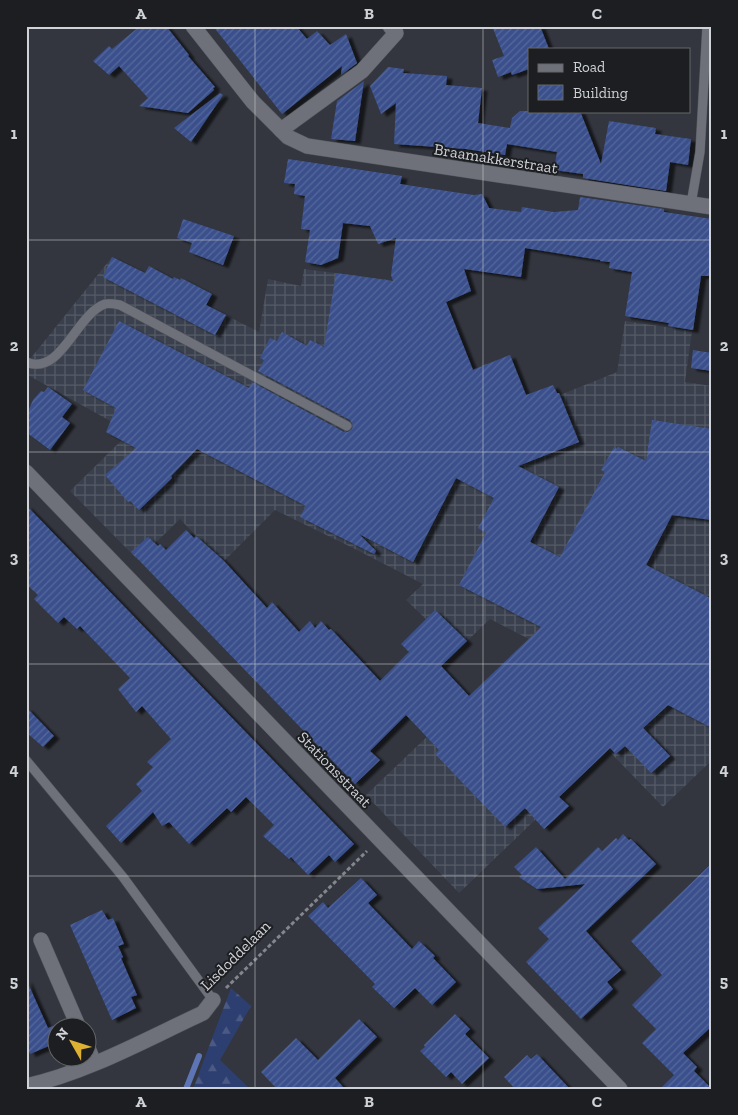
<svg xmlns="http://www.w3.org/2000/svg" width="738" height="1115" font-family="'Zilla Slab',serif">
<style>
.industrial{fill:url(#industrial-grid)}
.forest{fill:url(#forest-firs)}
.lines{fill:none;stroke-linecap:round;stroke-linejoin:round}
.stream{stroke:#5d75b5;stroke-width:6}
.building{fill:url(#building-hatch);filter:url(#shadow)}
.lane-casing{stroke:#51545a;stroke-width:10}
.street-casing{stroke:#51545a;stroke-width:16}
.secondary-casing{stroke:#51545a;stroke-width:16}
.path{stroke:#83868c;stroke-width:3;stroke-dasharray:4 2.5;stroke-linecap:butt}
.lane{stroke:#6e717a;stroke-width:9}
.street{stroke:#6e717a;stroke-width:15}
.secondary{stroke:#6e717a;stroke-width:15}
.grid{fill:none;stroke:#cfd2d6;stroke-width:1;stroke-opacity:0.55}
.labels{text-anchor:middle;stroke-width:4;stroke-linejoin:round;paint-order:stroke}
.street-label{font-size:16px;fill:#cfd2d6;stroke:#1c1e21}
.neatline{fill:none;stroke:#cfd2d6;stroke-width:2}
.grid-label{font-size:16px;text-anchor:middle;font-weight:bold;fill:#cfd2d6}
</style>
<defs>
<pattern id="industrial-grid" width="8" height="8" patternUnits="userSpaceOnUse" patternTransform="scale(1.25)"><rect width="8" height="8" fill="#3a404d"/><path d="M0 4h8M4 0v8" fill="none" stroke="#555b66"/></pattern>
<pattern id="forest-firs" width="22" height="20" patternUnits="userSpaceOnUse" patternTransform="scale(1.25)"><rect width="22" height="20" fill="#2d3f70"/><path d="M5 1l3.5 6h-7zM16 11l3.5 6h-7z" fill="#4a5a84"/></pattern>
<pattern id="building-hatch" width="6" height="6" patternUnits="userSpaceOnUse" patternTransform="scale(1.25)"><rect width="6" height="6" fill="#3a508c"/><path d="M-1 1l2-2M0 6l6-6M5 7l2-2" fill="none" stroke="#55689b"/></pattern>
<filter id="shadow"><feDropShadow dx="5.5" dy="3" stdDeviation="1" flood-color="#0009"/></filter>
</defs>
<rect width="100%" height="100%" fill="#33363e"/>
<!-- industrial -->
<polygon class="industrial" points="112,257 259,332 268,279 301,286 304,269 390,280 388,296 441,290 473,369 510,355 530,404 557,393 559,393 560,395 617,372 625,321 692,331 685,382 712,386 712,760 663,807 608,750 459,893 366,795 529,639 490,619 398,707 364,697 434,627 406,600 423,584 355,549 275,510 222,563 180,519 138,560 70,491 130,432 26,374 26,364"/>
<!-- forest -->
<polygon class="forest" points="231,988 251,1006 220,1060 250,1089 193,1089"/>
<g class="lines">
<!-- stream -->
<polyline class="stream" points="186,1089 199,1056"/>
</g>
<!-- building -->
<g class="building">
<polygon points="140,26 166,26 189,55 188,56 215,87 213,88 214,90 188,113 139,106 148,98 119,66 109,75 93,61 109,46 112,49"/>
<polygon points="213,26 296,26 307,39 317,31 330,45 346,34 357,63 341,75 342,66 282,114"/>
<polygon points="492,26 540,26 549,49 529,49 529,69 512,75 511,72 498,77 492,60 504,56"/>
<polygon points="388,67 404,69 403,73 447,76 446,85 482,88 478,123 510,128 512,118 520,111 580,111 601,164 609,121 656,128 655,134 691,139 688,165 670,162 666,191 583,178 583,174 554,170 557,152 507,144 505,155 466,149 394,144 396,103 381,114 370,86"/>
<polygon points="364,81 355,141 331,139 337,101"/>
<polygon points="220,93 223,95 191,142 174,128"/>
<polygon points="288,159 402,176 400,184 474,195 482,194 489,208 521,212 522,207 554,212 578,210 580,197 664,209 664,212 712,219 712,254 709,276 701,276 693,330 668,326 669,323 625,316 632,272 609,268 610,262 600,261 600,260 525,248 521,277 464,269 471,291 446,302 473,370 510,355 526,395 553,385 557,393 559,393 579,442 518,466 559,487 530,542 560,557 605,472 601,470 614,447 617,449 618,447 646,461 652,420 712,429 712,520 672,515 646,565 712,599 712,728 668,705 643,728 670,756 651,773 625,746 616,754 610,748 559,797 569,806 544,829 525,808 505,827 435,754 439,750 406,715 370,751 380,760 355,784 131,552 148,537 158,546 160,544 166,550 186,530 194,538 196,536 224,561 267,608 272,602 299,632 310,621 315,628 321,621 329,630 331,629 380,681 409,652 401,644 435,610 467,641 441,666 469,696 541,627 459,585 486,533 478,528 494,498 456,478 413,562 359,534 376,551 374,554 300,517 306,506 197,449 171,476 172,478 139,510 130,501 128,502 105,475 136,448 106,432 116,408 83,390 119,321 249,388 252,382 344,432 348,432 352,429 353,425 350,420 258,371 264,360 260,358 270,338 277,341 282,332 307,346 310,340 324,347 336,273 393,281 391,275 396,238 378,244 370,226 343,223 338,258 321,265 305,262 310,230 301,229 305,196 294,194 295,184 284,183"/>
<polygon points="183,219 234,236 223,265 189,252 192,243 177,238"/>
<polygon points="112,257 145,273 149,266 173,279 174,277 180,280 181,278 212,294 206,305 226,315 215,335 103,277"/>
<polygon points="693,350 712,353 712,371 691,368"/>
<polygon points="48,387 72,404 62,417 70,423 50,450 26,432 26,416 33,400 41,391 44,392"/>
<polygon points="26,505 354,844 335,862 329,855 308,875 291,857 289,859 263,836 274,825 246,797 231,812 227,808 189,844 169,822 162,826 153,812 121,843 106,826 142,791 136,784 153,767 147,762 171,739 142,706 136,712 118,689 130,678 80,626 77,629 64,617 58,623 34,599 38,595 26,584"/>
<polygon points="26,707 54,736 43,747 26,732"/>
<polygon points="623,834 629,840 631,839 656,864 586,931 621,970 607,982 613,989 581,1019 526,962 549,939 538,928 585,884 537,889 519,877 522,875 514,867 536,847 565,879 598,847 602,851 616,838 618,840"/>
<polygon points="712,863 712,1026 683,1053 697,1067 694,1071 712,1089 660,1089 674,1075 642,1043 656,1029 632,1005 662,975 631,941"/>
<polygon points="361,878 377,895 368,903 412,949 419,941 435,956 433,958 456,982 432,1005 415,988 394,1008 372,987 375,984 308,916 323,902 328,908"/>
<polygon points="102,910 108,920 113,918 124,944 118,946 123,957 121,958 137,995 131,997 136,1008 112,1020 70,925"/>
<polygon points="26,979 48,1028 58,1024 58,1042 30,1054 26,1045"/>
<polygon points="455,1014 470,1029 465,1034 489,1058 462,1084 451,1072 446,1077 420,1051 425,1047 424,1045"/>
<polygon points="359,1019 377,1037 335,1078 345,1089 277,1089 261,1072 296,1038 318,1060"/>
<polygon points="537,1054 552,1070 570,1089 515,1089 504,1077 527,1055 531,1059"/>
</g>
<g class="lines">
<!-- lane casing -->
<g class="lane-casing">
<g id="lane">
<polyline points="691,204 700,152 707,26"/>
<path d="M26,362C61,377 76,314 105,304C109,303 115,304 120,305L347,426"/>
<polyline points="26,760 123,877 213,1000"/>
</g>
</g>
<!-- street casing -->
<g class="street-casing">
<g id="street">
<polyline points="193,26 253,102 288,137 307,146 712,207"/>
<polyline points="281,130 362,71 396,33 390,26"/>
<polyline points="41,940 79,1028"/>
<polyline points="88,1048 94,1063"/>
<path d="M26,1086C86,1073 147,1039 203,1013L213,1000"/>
</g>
</g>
<!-- secondary casing -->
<g class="secondary-casing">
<polyline id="secondary" points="26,472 620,1089"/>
</g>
<!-- path -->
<polyline class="path" points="226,988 367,851"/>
<!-- lane -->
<use href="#lane" class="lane"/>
<!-- street -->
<use href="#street" class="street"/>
<!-- secondary -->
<use href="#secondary" class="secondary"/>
</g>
<!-- grid -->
<path class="grid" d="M255,26V1089M483,26V1089M26,240H712M26,452H712M26,664H712M26,876H712"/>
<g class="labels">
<!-- street labels -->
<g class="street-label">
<text transform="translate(496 158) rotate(9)" y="6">Braamakkerstraat</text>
<text transform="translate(335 769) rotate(46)" y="6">Stationsstraat</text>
<text transform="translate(235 955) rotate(-45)" y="6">Lisdoddelaan</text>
</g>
</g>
<!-- border -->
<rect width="738" height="1115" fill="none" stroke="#1c1e21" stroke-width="55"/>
<!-- legend -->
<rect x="528" y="48" width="162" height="65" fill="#1c1e21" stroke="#646669"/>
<rect x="538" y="64" width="25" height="8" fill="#6e717a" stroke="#646669"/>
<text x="573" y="72" font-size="15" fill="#cfd2d6">Road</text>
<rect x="538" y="85" width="25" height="15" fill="url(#building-hatch)" stroke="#646669"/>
<text x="573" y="98" font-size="15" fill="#cfd2d6">Building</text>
<!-- north arrow -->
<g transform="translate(72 1042) rotate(309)"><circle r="24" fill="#1c1e21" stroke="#646669"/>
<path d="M0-4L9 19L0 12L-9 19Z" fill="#deb133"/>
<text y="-8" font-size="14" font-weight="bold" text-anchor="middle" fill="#cfd2d6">N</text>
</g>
<rect x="28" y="28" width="682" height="1060" class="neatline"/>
<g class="grid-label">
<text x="141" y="19">A</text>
<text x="369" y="19">B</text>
<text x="597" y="19">C</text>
<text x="14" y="139">1</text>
<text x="724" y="139">1</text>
<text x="14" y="351">2</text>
<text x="724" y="351">2</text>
<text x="14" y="563">3</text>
<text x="724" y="563">3</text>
<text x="14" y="775">4</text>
<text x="724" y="775">4</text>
<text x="14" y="987">5</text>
<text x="724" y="987">5</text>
<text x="141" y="1107">A</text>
<text x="369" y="1107">B</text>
<text x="597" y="1107">C</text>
</g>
</svg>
